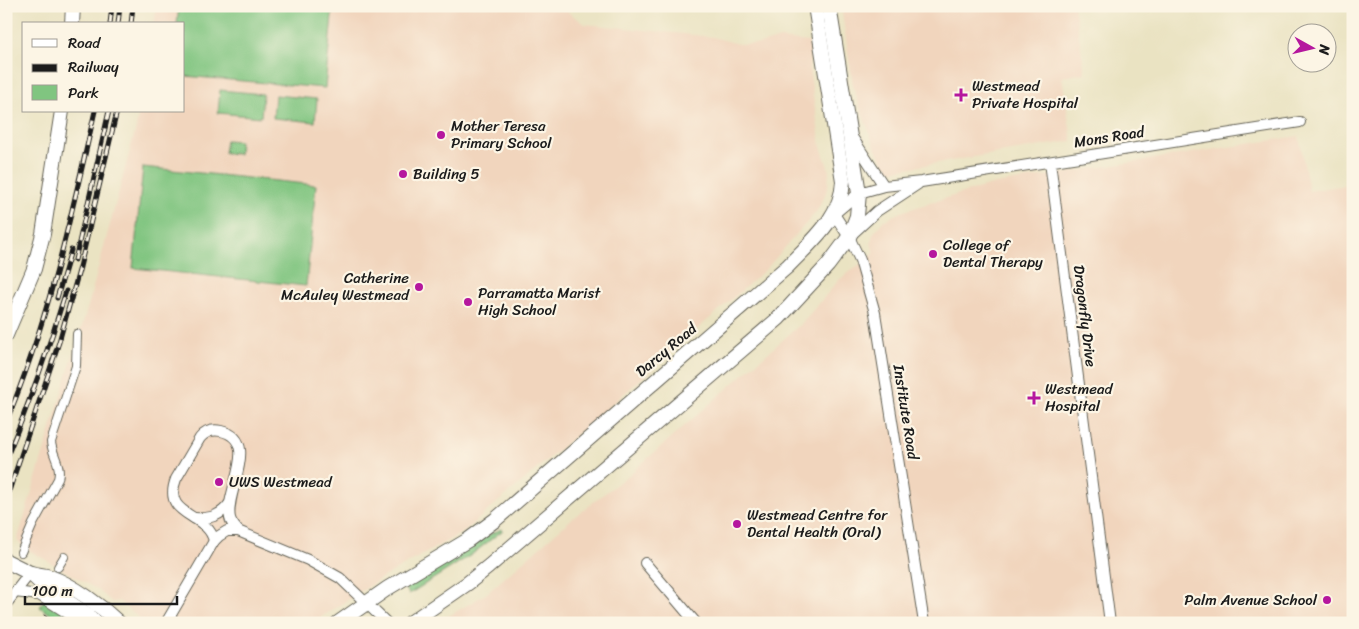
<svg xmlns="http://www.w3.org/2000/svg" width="1359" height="629" font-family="Sriracha,sans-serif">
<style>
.built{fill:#f1d5bd}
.green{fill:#80c580;stroke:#4e704e}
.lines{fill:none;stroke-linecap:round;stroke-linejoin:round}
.pedestrian-casing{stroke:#646256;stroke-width:10}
.minor-casing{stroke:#646256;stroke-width:12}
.tertiary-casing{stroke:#646256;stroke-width:16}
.pedestrian{stroke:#fff;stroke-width:8}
.minor{stroke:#fff;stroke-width:10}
.tertiary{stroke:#fff;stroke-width:14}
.tram{stroke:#1c1c1c;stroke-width:1}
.rail-casing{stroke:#1c1c1c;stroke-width:5}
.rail{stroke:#fcf5e5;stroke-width:3;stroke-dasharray:9;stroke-linecap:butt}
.poi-dot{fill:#b5179e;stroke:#fcf5e5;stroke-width:2}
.labels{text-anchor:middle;stroke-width:4.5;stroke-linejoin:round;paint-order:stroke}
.poi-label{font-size:15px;fill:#1c1c1c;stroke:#fcf5e5;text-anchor:start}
.street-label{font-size:15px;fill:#1c1c1c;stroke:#fcf5e5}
</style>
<rect width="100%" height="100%" fill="#fcf5e5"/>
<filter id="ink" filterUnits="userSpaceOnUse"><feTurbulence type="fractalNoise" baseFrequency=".02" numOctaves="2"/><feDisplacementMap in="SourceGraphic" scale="10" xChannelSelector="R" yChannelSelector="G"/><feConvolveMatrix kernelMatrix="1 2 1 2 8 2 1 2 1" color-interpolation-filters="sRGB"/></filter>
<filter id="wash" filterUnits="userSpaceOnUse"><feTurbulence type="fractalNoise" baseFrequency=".0096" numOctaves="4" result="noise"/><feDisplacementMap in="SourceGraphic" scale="20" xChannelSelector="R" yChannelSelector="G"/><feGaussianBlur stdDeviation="1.12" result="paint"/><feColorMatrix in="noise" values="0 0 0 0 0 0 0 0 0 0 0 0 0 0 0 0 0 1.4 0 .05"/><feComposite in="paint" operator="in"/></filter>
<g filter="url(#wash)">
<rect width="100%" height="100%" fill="#eae3c2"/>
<!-- built -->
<g class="built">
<polygon points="157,6 566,6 569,13 585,24 713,37 738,44 759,44 779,39 809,42 811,53 809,68 821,147 829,170 828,185 824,198 816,212 767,268 601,414 463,532 380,579 312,623 145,623 119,601 112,602 98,590 27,549 17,541 88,306 136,128 139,111 184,111 184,24 154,24"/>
<polygon points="841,6 1074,6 1085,73 1062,77 1072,141 889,171 876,150 858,102 853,85"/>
<polygon points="1299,136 1309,191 1353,184 1353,623 437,623 486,594 574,517 630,474 802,323 839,280 874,254 871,242 873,234 883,221 901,212 969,191 996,184"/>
</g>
<!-- green -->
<g class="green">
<polygon points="179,6 333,6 325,88 184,76 184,24 177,24"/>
<polygon points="220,90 263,94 261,117 218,113"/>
<polygon points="275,95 317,99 315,122 273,118"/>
<polygon points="226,140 240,141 239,154 224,153"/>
<polygon points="143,167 316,185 306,286 133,268"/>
<polygon points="501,529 503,530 471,555 409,594 404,585 466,550 482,538"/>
<polygon points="45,599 81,623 63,623 40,607"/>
</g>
</g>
<g filter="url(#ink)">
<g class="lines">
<!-- pedestrian casing -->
<g class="pedestrian-casing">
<g id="pedestrian">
<path d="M21,552L33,524L58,479C62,465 52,455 51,442L76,366L77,334"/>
<polyline points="58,567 64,557"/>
</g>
</g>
<!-- minor casing -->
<g class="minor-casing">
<g id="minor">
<polyline points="852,137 884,186"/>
<polyline points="1050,162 1110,623"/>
<polyline points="852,234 877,211 918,184"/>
<path d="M194,518C210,519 221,516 230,503"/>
<path d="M214,541C208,512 161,518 176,479L200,438C205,432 212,429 221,431C262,440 224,492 230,518C231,523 235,527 238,531"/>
<polyline points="645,563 696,623"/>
<polyline points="15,592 39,595 83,623"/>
<polyline points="6,604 30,573"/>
<polyline points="166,623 214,541 219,536 227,531 238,531 308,560 340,578 387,623"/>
<polyline points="924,623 875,313 860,260 849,237 834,214 859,193 884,186 921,182 1300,122"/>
</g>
</g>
<!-- tertiary casing -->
<g class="tertiary-casing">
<g id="tertiary">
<polyline points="72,24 73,6"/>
<polyline points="6,335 34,269 43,234 62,111"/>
<polyline points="6,561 30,573 44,586 87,614 96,623"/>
<path d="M31,573C37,575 44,575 50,577C73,585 101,606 119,623"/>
<path d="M338,623L388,588L468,540L495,520L788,266C811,242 842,217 843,181L815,6"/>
<polyline points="410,623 468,583 488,567 778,319 828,265 849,237 857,216 859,193 829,6"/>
</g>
</g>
<!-- pedestrian -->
<use href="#pedestrian" class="pedestrian"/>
<!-- minor -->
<use href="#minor" class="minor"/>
<!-- tertiary -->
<use href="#tertiary" class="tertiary"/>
<!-- tram -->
<polyline class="tram" points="44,615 55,623"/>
<!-- rail casing -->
<g class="rail-casing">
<g id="rail">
<polyline points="110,24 112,6"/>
<polyline points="118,24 120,6"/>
<polyline points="131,24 133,6"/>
<polyline points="75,260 109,111"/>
<polyline points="57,298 71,250"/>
<path d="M6,422C48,323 71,216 95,111"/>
<path d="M6,459C29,404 49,348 66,291"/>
<polyline points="6,500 59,342 80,267 117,111"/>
</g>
</g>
<!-- rail -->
<use href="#rail" class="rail"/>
</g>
</g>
<!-- markers -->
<g class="poi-dot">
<path d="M958.5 87.5h5v5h5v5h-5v5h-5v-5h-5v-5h5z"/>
<circle cx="441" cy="135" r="5"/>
<circle cx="403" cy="174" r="5"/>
<circle cx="933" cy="254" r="5"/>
<circle cx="419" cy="287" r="5"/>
<circle cx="468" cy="302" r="5"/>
<path d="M1031.5 390.5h5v5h5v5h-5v5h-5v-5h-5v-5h5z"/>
<circle cx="219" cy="482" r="5"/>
<circle cx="737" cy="524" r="5"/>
<circle cx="1327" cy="600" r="5"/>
</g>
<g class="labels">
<!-- poi labels -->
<g class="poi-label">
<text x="972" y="91">Westmead<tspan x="972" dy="17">Private Hospital</tspan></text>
<text x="451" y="131">Mother Teresa<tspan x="451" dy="17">Primary School</tspan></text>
<text x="413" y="179">Building 5</text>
<text x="943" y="250">College of<tspan x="943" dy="17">Dental Therapy</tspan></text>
<text x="409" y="283" text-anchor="end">Catherine<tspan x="409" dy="17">McAuley Westmead</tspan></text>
<text x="478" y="298">Parramatta Marist<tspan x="478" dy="17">High School</tspan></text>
<text x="1045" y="394">Westmead<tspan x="1045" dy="17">Hospital</tspan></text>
<text x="229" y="487">UWS Westmead</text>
<text x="747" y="520">Westmead Centre for<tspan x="747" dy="17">Dental Health (Oral)</tspan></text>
<text x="1317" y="605" text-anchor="end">Palm Avenue School</text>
</g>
<!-- street labels -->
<g class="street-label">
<text transform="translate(1109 137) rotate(-9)" y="5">Mons Road</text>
<text transform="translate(1085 316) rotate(83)" y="5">Dragonfly Drive</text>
<text transform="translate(666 350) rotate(-40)" y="5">Darcy Road</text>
<text transform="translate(906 412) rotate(81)" y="5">Institute Road</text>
</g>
</g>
<!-- margin -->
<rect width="1359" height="629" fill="none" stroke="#fcf5e5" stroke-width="25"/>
<!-- legend -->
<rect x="22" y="22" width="162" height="90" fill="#fcf5e5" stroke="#a29e95"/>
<rect x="32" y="39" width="25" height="8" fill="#ffffff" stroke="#a29e95"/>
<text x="68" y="48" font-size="15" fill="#1c1c1c">Road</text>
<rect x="32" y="64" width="25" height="8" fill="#1c1c1c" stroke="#a29e95"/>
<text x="68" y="72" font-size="15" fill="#1c1c1c">Railway</text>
<rect x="32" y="85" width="25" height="15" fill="#80c580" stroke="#a29e95"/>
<text x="68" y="98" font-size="15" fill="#1c1c1c">Park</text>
<!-- north arrow -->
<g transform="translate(1312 48) rotate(98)"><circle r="24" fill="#fcf5e5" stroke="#a29e95"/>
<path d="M0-4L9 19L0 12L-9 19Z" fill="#b5179e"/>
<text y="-8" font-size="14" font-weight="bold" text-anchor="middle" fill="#1c1c1c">N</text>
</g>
<!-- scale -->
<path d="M25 596v8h152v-8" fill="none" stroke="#1c1c1c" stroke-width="2.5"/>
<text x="32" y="596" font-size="15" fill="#1c1c1c" stroke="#fcf5e5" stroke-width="4" paint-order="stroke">100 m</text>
</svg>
